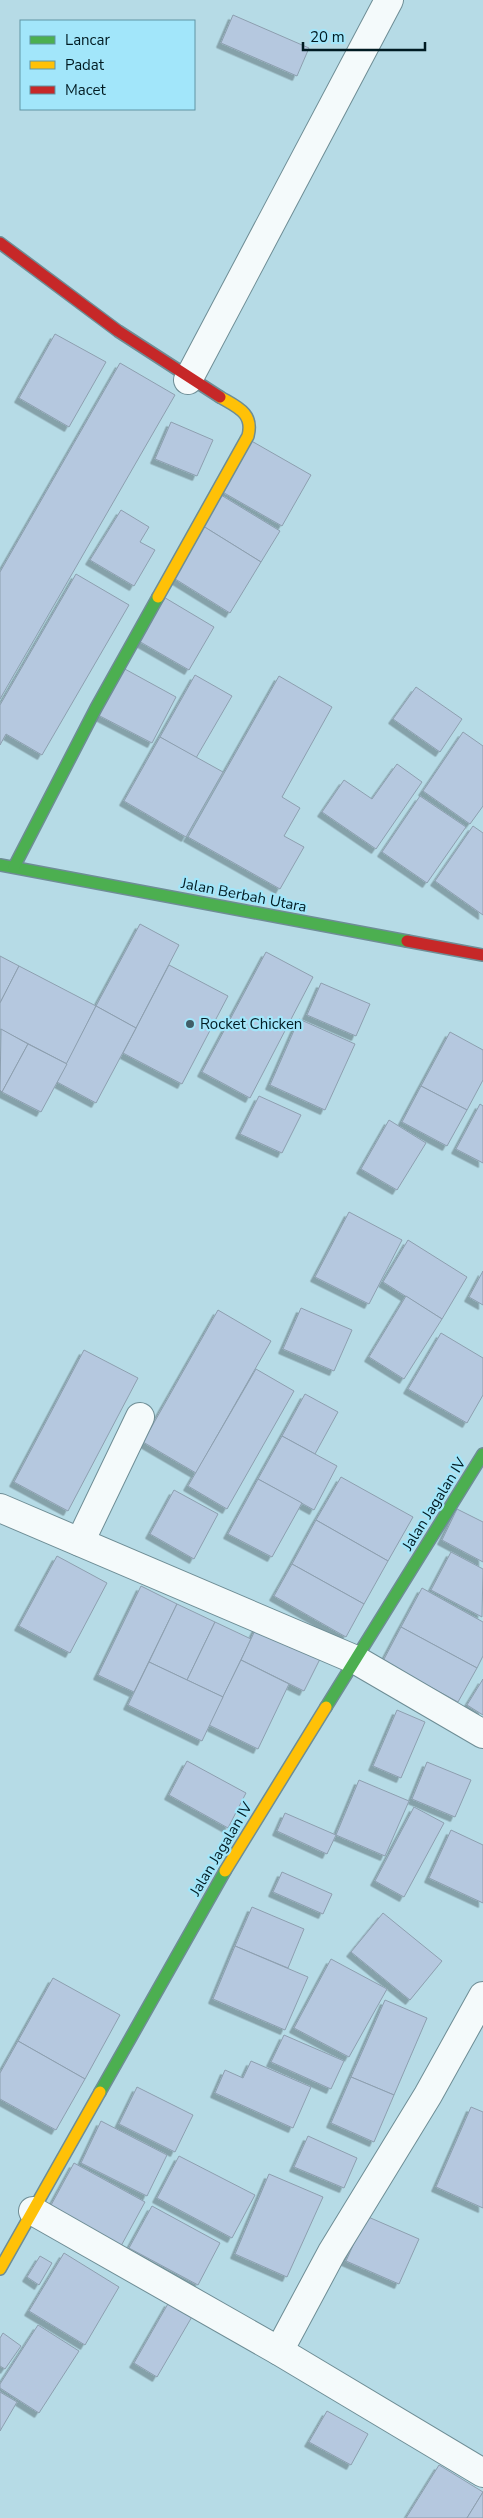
<svg xmlns="http://www.w3.org/2000/svg" width="483" height="2518" font-family="'Nunito Sans',sans-serif">
<style>
.building{fill:#b5c8df;stroke:#8d9faf;filter:url(#shadow)}
.lines{fill:none;stroke-linecap:round;stroke-linejoin:round}
.street-casing{stroke:#6e8d95;stroke-width:30}
.fast-casing{stroke:#6e8d95;stroke-width:14}
.slow-casing{stroke:#6e8d95;stroke-width:14}
.jam-casing{stroke:#6e8d95;stroke-width:14}
.street{stroke:#f4fafb;stroke-width:28}
.fast{stroke:#4caf50;stroke-width:11}
.slow{stroke:#ffc107;stroke-width:11}
.jam{stroke:#c62828;stroke-width:11}
.poi-dot{fill:#405e67;stroke:#a2e6fa;stroke-width:2}
.labels{text-anchor:middle;stroke-width:4.5;stroke-linejoin:round;paint-order:stroke}
.street-label{font-size:15px;fill:#001b22;stroke:#a2e6fa}
.poi-label{font-size:15px;fill:#001b22;stroke:#a2e6fa;text-anchor:start}
</style>
<defs>
<filter id="shadow"><feDropShadow dx="-4.5" dy="4.5" stdDeviation="0" flood-color="#0004"/></filter>
</defs>
<rect width="100%" height="100%" fill="#b6dbe6"/>
<!-- building -->
<g class="building">
<polygon points="233,15 309,48 297,76 221,43"/>
<polygon points="55,334 106,362 69,427 19,398"/>
<polygon points="120,363 175,395 0,699 0,572"/>
<polygon points="171,422 213,440 197,476 155,459"/>
<polygon points="248,439 311,475 282,526 219,490"/>
<polygon points="221,495 280,531 261,562 203,526"/>
<polygon points="121,510 149,527 140,542 155,550 134,586 90,560"/>
<polygon points="203,526 261,562 230,613 172,577"/>
<polygon points="76,574 129,605 42,755 6,734 0,745 0,705"/>
<polygon points="162,596 214,627 189,670 137,640"/>
<polygon points="123,668 176,697 152,743 98,715"/>
<polygon points="195,675 232,696 196,758 160,737"/>
<polygon points="279,676 332,707 282,797 300,808 284,836 304,847 280,889 188,837"/>
<polygon points="416,687 462,719 440,752 393,719"/>
<polygon points="463,732 483,746 483,806 470,824 423,791"/>
<polygon points="160,737 223,772 186,837 124,801"/>
<polygon points="397,764 422,782 376,849 322,812 344,780 372,799"/>
<polygon points="420,796 466,827 427,883 382,852"/>
<polygon points="473,826 483,833 483,915 435,881"/>
<polygon points="140,924 179,945 136,1028 96,1006"/>
<polygon points="266,952 313,977 250,1098 202,1072"/>
<polygon points="0,956 19,966 0,1003"/>
<polygon points="169,965 228,996 182,1084 123,1053"/>
<polygon points="19,966 96,1006 67,1064 0,1029 0,1003"/>
<polygon points="321,983 370,1004 356,1036 307,1015"/>
<polygon points="96,1006 136,1028 96,1103 57,1082"/>
<polygon points="299,1019 355,1044 325,1110 270,1085"/>
<polygon points="1,1029 28,1044 2,1092 0,1090"/>
<polygon points="450,1032 483,1050 483,1080 467,1110 421,1086"/>
<polygon points="28,1044 67,1064 41,1112 2,1092"/>
<polygon points="421,1086 467,1110 447,1146 402,1122"/>
<polygon points="259,1096 301,1115 282,1153 240,1134"/>
<polygon points="480,1104 483,1106 483,1163 456,1149"/>
<polygon points="389,1120 426,1143 397,1190 361,1169"/>
<polygon points="349,1212 402,1240 369,1304 315,1277"/>
<polygon points="408,1240 467,1277 442,1319 383,1282"/>
<polygon points="483,1271 483,1305 469,1297"/>
<polygon points="406,1296 442,1319 404,1379 369,1357"/>
<polygon points="301,1308 352,1330 334,1371 283,1349"/>
<polygon points="218,1310 271,1341 196,1473 143,1442"/>
<polygon points="441,1333 483,1358 483,1395 467,1423 408,1389"/>
<polygon points="84,1350 138,1378 68,1511 14,1482"/>
<polygon points="256,1369 294,1391 227,1509 188,1486"/>
<polygon points="305,1394 338,1412 315,1454 282,1436"/>
<polygon points="282,1436 337,1466 314,1510 258,1479"/>
<polygon points="341,1477 413,1517 388,1561 316,1520"/>
<polygon points="258,1479 302,1503 272,1557 228,1534"/>
<polygon points="174,1490 218,1514 194,1559 150,1534"/>
<polygon points="457,1509 483,1522 483,1562 442,1540"/>
<polygon points="316,1520 388,1561 364,1604 292,1564"/>
<polygon points="451,1552 483,1569 482,1617 431,1590"/>
<polygon points="57,1556 107,1583 70,1653 19,1626"/>
<polygon points="292,1564 364,1604 346,1637 274,1596"/>
<polygon points="141,1586 177,1604 134,1692 98,1675"/>
<polygon points="422,1588 483,1622 483,1656 477,1668 401,1627"/>
<polygon points="177,1604 215,1622 187,1680 149,1662"/>
<polygon points="215,1622 251,1639 223,1697 187,1680"/>
<polygon points="259,1622 323,1653 304,1691 241,1660"/>
<polygon points="401,1627 477,1668 458,1702 383,1661"/>
<polygon points="241,1660 289,1684 258,1749 209,1725"/>
<polygon points="149,1662 223,1697 202,1741 128,1705"/>
<polygon points="483,1679 483,1715 467,1705"/>
<polygon points="397,1710 425,1722 401,1778 373,1766"/>
<polygon points="187,1761 246,1793 228,1828 169,1795"/>
<polygon points="427,1762 471,1780 455,1817 412,1799"/>
<polygon points="359,1780 409,1801 385,1856 336,1835"/>
<polygon points="414,1807 444,1823 404,1897 375,1881"/>
<polygon points="285,1813 336,1835 327,1854 277,1831"/>
<polygon points="451,1830 483,1845 483,1903 429,1878"/>
<polygon points="282,1872 332,1894 323,1914 273,1892"/>
<polygon points="252,1907 304,1929 288,1968 235,1946"/>
<polygon points="383,1913 442,1961 410,2000 351,1952"/>
<polygon points="235,1946 308,1977 285,2030 213,1999"/>
<polygon points="331,1959 387,1989 349,2057 294,2028"/>
<polygon points="53,1978 120,2015 85,2079 18,2041"/>
<polygon points="385,2000 427,2018 394,2095 351,2077"/>
<polygon points="284,2035 344,2061 331,2089 271,2062"/>
<polygon points="18,2041 85,2079 56,2130 0,2099 0,2073"/>
<polygon points="251,2061 311,2087 293,2128 215,2093 225,2070 243,2078"/>
<polygon points="351,2077 394,2095 374,2142 331,2123"/>
<polygon points="137,2087 193,2115 175,2152 119,2124"/>
<polygon points="471,2107 483,2112 483,2208 436,2187"/>
<polygon points="101,2121 167,2155 147,2196 81,2163"/>
<polygon points="308,2136 357,2158 344,2188 294,2167"/>
<polygon points="179,2156 255,2195 232,2238 157,2198"/>
<polygon points="74,2163 145,2202 121,2246 50,2207"/>
<polygon points="269,2174 323,2197 287,2277 235,2254"/>
<polygon points="152,2206 220,2243 198,2285 129,2248"/>
<polygon points="366,2216 419,2239 399,2284 346,2261"/>
<polygon points="64,2253 119,2287 85,2345 29,2311"/>
<polygon points="40,2256 52,2263 39,2285 27,2277"/>
<polygon points="169,2302 193,2315 157,2377 134,2363"/>
<polygon points="38,2325 79,2351 39,2413 0,2388 0,2384"/>
<polygon points="3,2333 21,2346 5,2369 0,2366 0,2338"/>
<polygon points="0,2392 17,2402 0,2431"/>
<polygon points="327,2411 368,2434 351,2465 309,2442"/>
<polygon points="439,2465 483,2492 467,2518 406,2518"/>
<polygon points="483,2492 483,2518 467,2518"/>
</g>
<g class="lines">
<!-- street casing -->
<g class="street-casing">
<g id="street">
<polyline points="188,380 389,0"/>
<polyline points="0,1508 356,1660 483,1734"/>
<polyline points="80,1542 140,1417"/>
<polyline points="33,2211 279,2351 483,2473"/>
<polyline points="279,2351 332,2252 428,2095 483,1996"/>
</g>
</g>
<!-- fast casing -->
<g class="fast-casing">
<g id="fast">
<polyline points="0,865 407,941"/>
<polyline points="14,867 96,708 158,597"/>
<polyline points="326,1707 483,1454"/>
<polyline points="100,2092 225,1871"/>
</g>
</g>
<!-- slow casing -->
<g class="slow-casing">
<g id="slow">
<path d="M158,597L248,436C254,413 237,407 220,397"/>
<polyline points="225,1871 326,1707"/>
<polyline points="0,2269 100,2092"/>
</g>
</g>
<!-- jam casing -->
<g class="jam-casing">
<g id="jam">
<polyline points="0,243 118,331 220,397"/>
<polyline points="407,941 483,955"/>
</g>
</g>
<!-- street -->
<use href="#street" class="street"/>
<!-- fast -->
<use href="#fast" class="fast"/>
<!-- slow -->
<use href="#slow" class="slow"/>
<!-- jam -->
<use href="#jam" class="jam"/>
</g>
<!-- markers -->
<circle class="poi-dot" cx="190" cy="1024" r="5"/>
<g class="labels">
<!-- street labels -->
<g class="street-label">
<text transform="translate(244 895) rotate(11)" y="5">Jalan Berbah Utara</text>
<text transform="translate(434 1504) rotate(-58)" y="5">Jalan Jagalan IV</text>
<text transform="translate(221 1849) rotate(-59)" y="5">Jalan Jagalan IV</text>
</g>
<!-- poi labels -->
<g class="poi-label">
<text x="200" y="1029">Rocket Chicken</text>
</g>
</g>
<!-- legend -->
<rect x="20" y="20" width="175" height="90" fill="#a2e6fa" stroke="#6195a4"/>
<rect x="30" y="36" width="25" height="8" fill="#4caf50" stroke="#6195a4"/>
<text x="65" y="45" font-size="15" fill="#001b22">Lancar</text>
<rect x="30" y="61" width="25" height="8" fill="#ffc107" stroke="#6195a4"/>
<text x="65" y="70" font-size="15" fill="#001b22">Padat</text>
<rect x="30" y="86" width="25" height="8" fill="#c62828" stroke="#6195a4"/>
<text x="65" y="95" font-size="15" fill="#001b22">Macet</text>
<!-- scale -->
<path d="M303 42v8h122v-8" fill="none" stroke="#001b22" stroke-width="2.5"/>
<text x="310" y="42" font-size="15" fill="#001b22" stroke="#a2e6fa" stroke-width="4" paint-order="stroke">20 m</text>
</svg>
